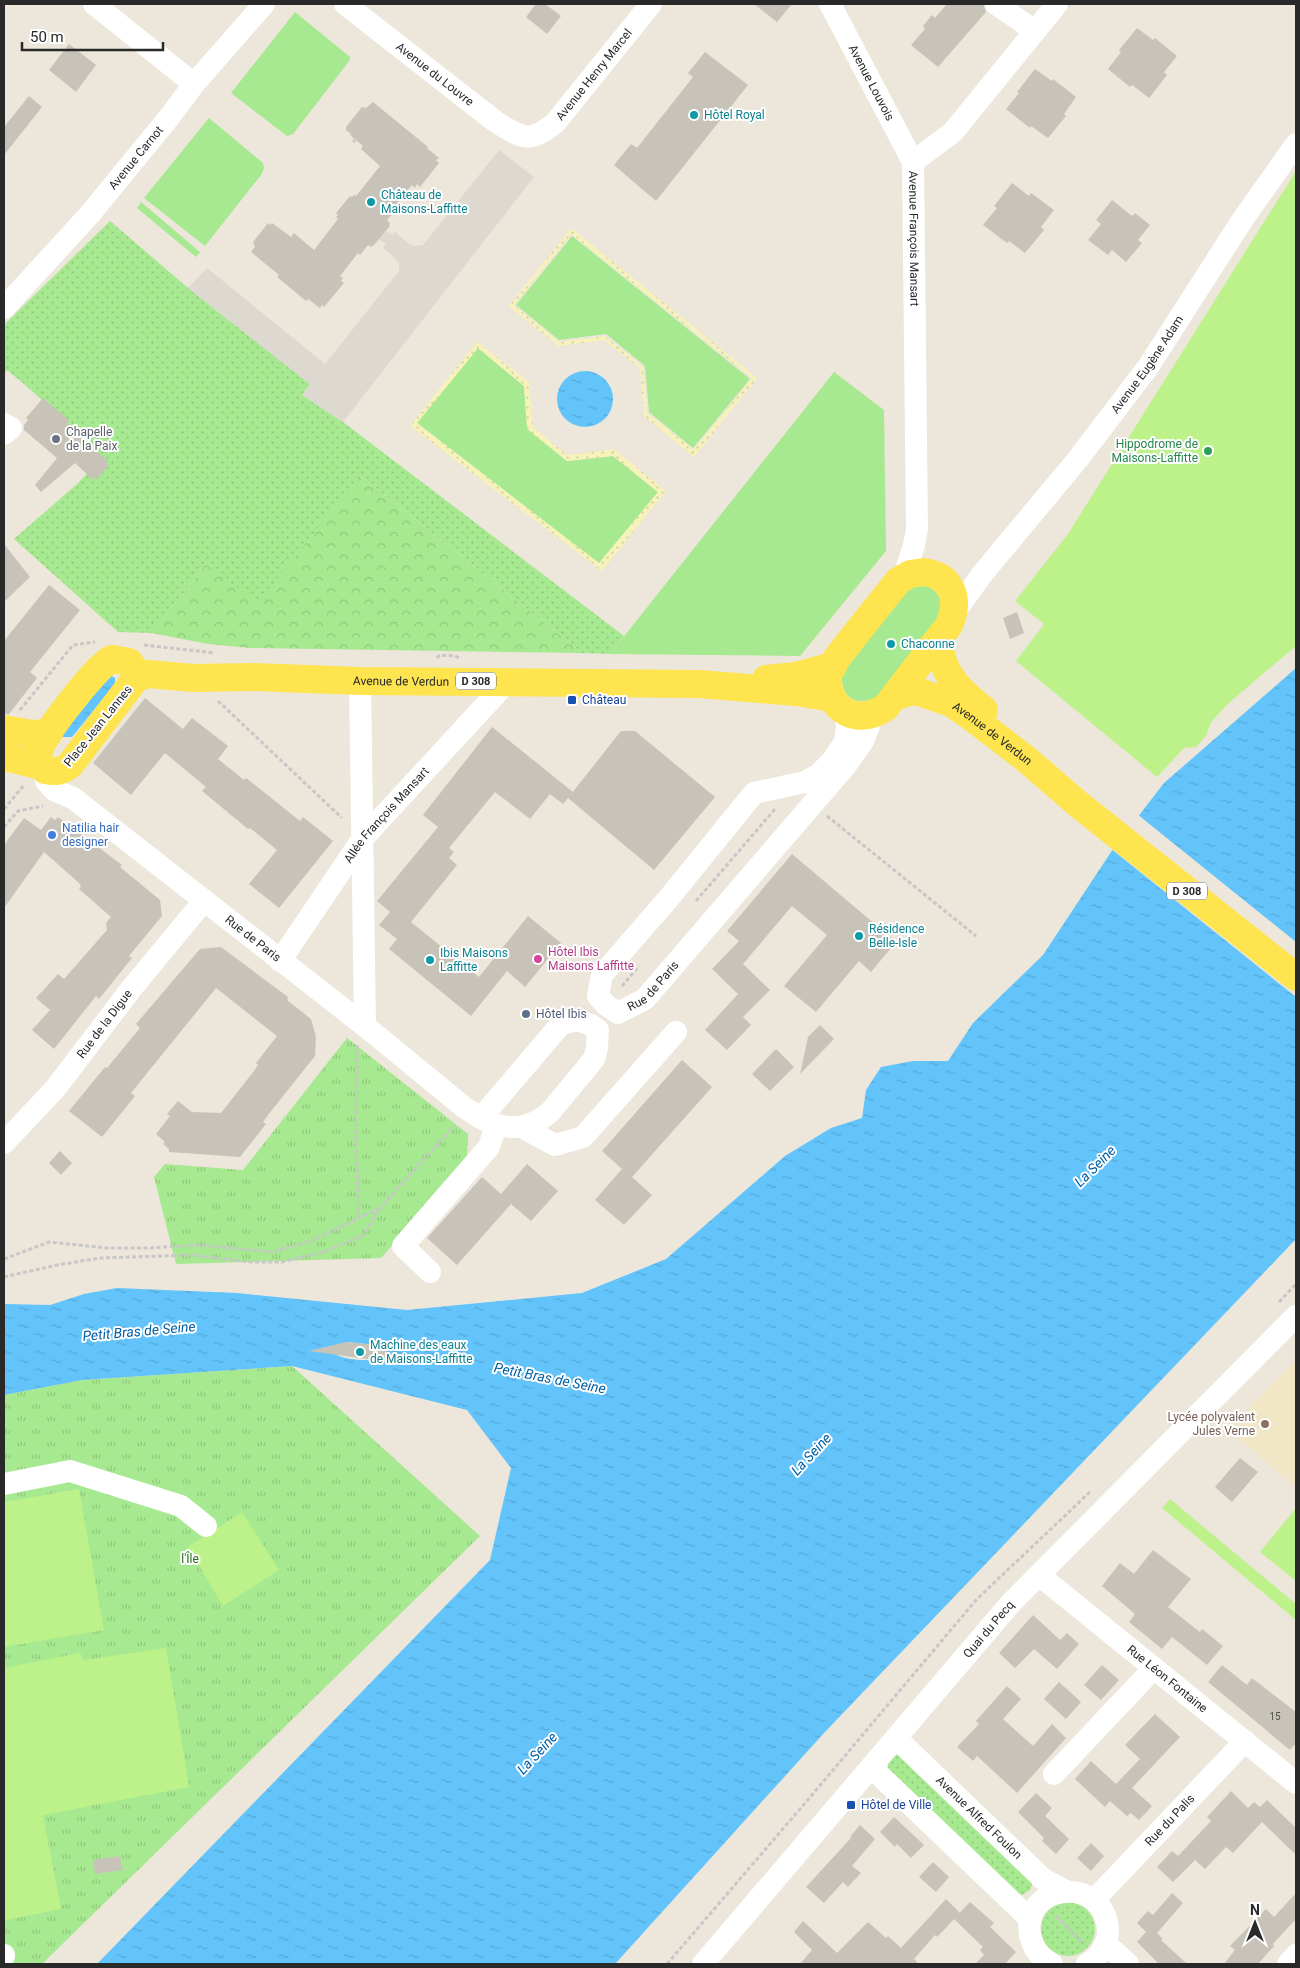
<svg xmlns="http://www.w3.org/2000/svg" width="1300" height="1968" font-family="Roboto,sans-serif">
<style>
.education{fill:#f1e7c7}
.grass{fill:#a7e990}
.forest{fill:url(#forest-crowns)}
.sand{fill:url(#sand-dots);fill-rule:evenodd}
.park{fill:url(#park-tufts)}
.garden{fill:url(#garden-dots)}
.pitch{fill:#bdf28b}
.plaza{fill:#ddd9d1}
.water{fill:url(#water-ripples);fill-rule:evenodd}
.pier{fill:#ede6da}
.building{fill:#c8c3b9}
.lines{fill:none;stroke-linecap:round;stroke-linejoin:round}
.path{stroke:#c7c7c7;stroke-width:3;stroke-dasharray:4 2.5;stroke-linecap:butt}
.minor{stroke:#fff;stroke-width:22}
.major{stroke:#fee44e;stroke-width:28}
.culture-dot{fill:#0f9aa8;stroke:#fff;stroke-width:2}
.worship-dot{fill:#6b7280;stroke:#fff;stroke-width:2}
.leisure-dot{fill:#2e9e5b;stroke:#fff;stroke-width:2}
.transit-dot{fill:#1a4fb4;stroke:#fff;stroke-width:2}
.shop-dot{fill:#3f7fe0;stroke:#fff;stroke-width:2}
.hotel-dot{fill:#d1479c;stroke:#fff;stroke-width:2}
.service-dot{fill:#5c6f8a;stroke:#fff;stroke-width:2}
.education-dot{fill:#8d6e63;stroke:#fff;stroke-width:2}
.labels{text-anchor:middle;stroke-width:4;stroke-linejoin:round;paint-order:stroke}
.number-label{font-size:10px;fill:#51504d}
.shield{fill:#fff;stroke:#696969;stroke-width:1}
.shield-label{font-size:11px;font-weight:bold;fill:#292929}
.street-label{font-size:12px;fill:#292929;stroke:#fff}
.culture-label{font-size:12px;fill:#0d838f;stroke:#fff;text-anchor:start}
.worship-label{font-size:12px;fill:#5b616d;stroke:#fff;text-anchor:start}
.leisure-label{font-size:12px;fill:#27864d;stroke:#fff;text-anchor:end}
.transit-label{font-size:12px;fill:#164399;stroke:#fff;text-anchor:start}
.shop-label{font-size:12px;fill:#366cbe;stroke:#fff;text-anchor:start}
.hotel-label{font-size:12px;fill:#b23c85;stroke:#fff;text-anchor:start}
.service-label{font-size:12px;fill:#4e5e75;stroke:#fff;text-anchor:start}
.education-label{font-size:12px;fill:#785e54;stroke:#fff;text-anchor:end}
.park-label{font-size:12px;fill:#1d6d13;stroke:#fff}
.water-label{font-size:14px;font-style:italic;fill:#005fa6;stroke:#fff}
</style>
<defs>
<pattern id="forest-crowns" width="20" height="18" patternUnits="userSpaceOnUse" patternTransform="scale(1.25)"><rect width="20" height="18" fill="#a7e990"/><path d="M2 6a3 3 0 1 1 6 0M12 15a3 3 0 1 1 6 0" fill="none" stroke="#90c87c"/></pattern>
<pattern id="sand-dots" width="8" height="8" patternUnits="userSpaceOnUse" patternTransform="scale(1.25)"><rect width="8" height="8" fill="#f6f2b9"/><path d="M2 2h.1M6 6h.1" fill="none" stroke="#d3d09f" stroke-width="1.8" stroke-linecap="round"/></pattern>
<pattern id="park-tufts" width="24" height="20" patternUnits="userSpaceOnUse" patternTransform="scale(1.25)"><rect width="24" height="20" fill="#a7e990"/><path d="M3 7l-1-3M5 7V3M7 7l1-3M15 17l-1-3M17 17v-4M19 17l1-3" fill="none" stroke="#90c87c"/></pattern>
<pattern id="garden-dots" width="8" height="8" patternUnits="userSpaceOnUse" patternTransform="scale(1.25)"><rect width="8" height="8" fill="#a7e990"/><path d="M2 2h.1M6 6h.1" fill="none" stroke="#90c87c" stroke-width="1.8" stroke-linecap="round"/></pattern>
<pattern id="water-ripples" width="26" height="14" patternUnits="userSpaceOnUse" patternTransform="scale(1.25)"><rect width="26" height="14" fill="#62c4fa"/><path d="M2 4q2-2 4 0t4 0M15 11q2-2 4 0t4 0" fill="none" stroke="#55a8d6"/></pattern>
</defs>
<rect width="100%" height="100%" fill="#ede6da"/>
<!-- education -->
<polygon class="education" points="1296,1360 1296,1487 1227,1430"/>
<!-- grass -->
<g class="grass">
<polygon points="295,12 350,57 350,60 293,134 287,136 231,93"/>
<polygon points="209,118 263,163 264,168 261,175 205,246 144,198"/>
<polygon points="141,202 200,252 196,257 137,208"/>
<polygon points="572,236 750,379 693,448 649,412 645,366 606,334 559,340 516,305"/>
<polygon points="478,348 524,386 528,429 567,461 613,456 658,492 599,564 417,423"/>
<polygon points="834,372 884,410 886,551 800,656 610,654"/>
<path d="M919,585C936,587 940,595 944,611L881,696C856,707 840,700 842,671L905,591Z"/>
</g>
<!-- forest -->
<polygon class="forest" points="360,475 582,653 250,648 208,644 152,633 206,564 258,602"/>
<!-- sand -->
<g class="sand">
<path d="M571,228L757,378L694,457L644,416L640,368L604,340L558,346L509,306ZM571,234L752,378L694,450L647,413L643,367L605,336L559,342L514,305Z"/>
<path d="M477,342L529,382L533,427L567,455L614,449L666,491L602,571L410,426ZM478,348L524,386L527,429L567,461L613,456L658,492L599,563L417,423Z"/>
</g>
<!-- park -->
<g class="park">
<polygon points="347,1038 468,1134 467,1162 381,1258 176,1264 154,1177 165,1164 243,1170"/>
<polygon points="292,1366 480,1536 42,1964 4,1964 4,1395 82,1380"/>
</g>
<!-- garden -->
<g class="garden">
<path d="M110,221L188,288L310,384L302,395L343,422L624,636L610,654L582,653L360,475L258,603L206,564L152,633L118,632L14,539L77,484L100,460C71,427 41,397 7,370L4,374V325Z"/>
<polygon points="897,1754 1033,1882 1030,1890 1022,1895 1018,1894 888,1771 888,1762"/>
<circle cx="1068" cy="1929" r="27"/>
</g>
<!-- pitch -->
<g class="pitch">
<polygon points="1296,171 1296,646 1230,702 1211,722 1206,736 1196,747 1184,748 1157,777 1016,661 1044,624 1015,601 1068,534"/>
<polygon points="79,1489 104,1630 4,1647 4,1502"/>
<polygon points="1170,1499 1296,1604 1296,1620 1162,1508"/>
<polygon points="1296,1508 1296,1581 1260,1552"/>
<polygon points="242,1512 279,1570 223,1606 188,1547"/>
<polygon points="166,1648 189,1787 43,1815 61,1909 6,1920 4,1910 4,1668 80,1653 84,1660"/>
</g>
<!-- plaza -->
<polygon class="plaza" points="499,150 534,177 343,422 302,395 310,384 188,288 207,268 325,364 399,271 399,262 383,248 386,244 379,239 386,231 393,235 395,232 409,244 415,246 423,245"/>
<!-- water -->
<g class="water">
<circle cx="585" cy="399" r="28"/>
<path d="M1296,668V1239L824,1733L615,1964H97L490,1560L511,1468L467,1410L292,1366L82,1380L4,1395V1304L50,1305L84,1294L117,1288L237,1293L407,1310L582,1293L666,1259L785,1156L831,1128L862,1118L866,1090L881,1067L913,1061H948L973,1023L1043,955L1113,849L1164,783ZM346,1342L376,1345L388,1354C374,1363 349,1361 334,1354Z"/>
<polygon points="110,675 115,678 115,684 72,737 63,737 62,735"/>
</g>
<!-- pier -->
<polygon class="pier" points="1137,814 1296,942 1296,997 1110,848"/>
<!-- building -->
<g class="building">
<polygon points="536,4 545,4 561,16 547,34 526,17"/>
<polygon points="754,4 792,4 777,22"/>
<polygon points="947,4 983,4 986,12 938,67 911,45 925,29 923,26 932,15 935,18"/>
<polygon points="1137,28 1153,40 1155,38 1177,56 1164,72 1167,75 1149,98 1132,85 1130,87 1108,69 1121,52 1119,50"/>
<polygon points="69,44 96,65 76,92 49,70"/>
<polygon points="705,52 748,85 656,201 614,165 631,144 637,148 693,77 688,73"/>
<polygon points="1035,69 1052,81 1053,79 1076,97 1064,114 1066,116 1048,138 1031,126 1030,128 1006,109 1019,93 1017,92"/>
<polygon points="29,96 42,107 4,155 4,127"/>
<polygon points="373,102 428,147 427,148 439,158 436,160 439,163 420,187 417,184 415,188 412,185 394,208 396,210 387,220 390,223 389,225 390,226 374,245 371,247 368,245 360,255 358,253 340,276 343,278 341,281 344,283 324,307 322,305 320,308 308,299 306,301 277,277 279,275 251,252 255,247 253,242 268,223 270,225 272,223 291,237 294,233 314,250 338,219 336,217 338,215 336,213 350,196 352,197 354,195 356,196 380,166 361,149 363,146 350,135 351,134 346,130 346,127 362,107 366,108"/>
<polygon points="1012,183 1029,196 1031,193 1054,210 1041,227 1044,230 1025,253 1009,241 1007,243 983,225 997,208 994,206"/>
<polygon points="1112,200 1132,216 1135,213 1150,225 1138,240 1142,243 1126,262 1112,250 1108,255 1088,240 1101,224 1096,220"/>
<polygon points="43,398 69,420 67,423 79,433 78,434 108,461 106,463 109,465 97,479 95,477 93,480 75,463 41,492 35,485 57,458 24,430 24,425 28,420 26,418"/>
<polygon points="4,544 30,577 4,602"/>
<polygon points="49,585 80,610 30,672 37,678 9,714 4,714 4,641"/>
<polygon points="1017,612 1024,633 1010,639 1003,618"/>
<polygon points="145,698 183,729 192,718 228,746 218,759 244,780 246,778 260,789 300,821 303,817 333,841 279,908 249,884 277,850 250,828 248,829 202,791 206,787 165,753 131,795 93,763"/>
<polygon points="492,727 573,792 563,804 550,794 530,819 495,792 449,848 454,852 449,858 457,865 411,922 479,977 528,916 561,943 525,987 507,971 471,1016 389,949 397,939 379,925 390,912 377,901 438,827 423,815"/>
<polygon points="621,731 635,731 715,797 654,870 568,798"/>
<polygon points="51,817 55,820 58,817 122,865 120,867 160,900 162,916 129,956 132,958 99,999 96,996 54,1049 32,1030 50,1010 36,998 58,974 64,979 107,930 106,923 111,917 79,889 81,886 78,882 44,852 4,908 4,845 24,818 41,830"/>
<polygon points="792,854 896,942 871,972 859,961 816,1012 784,986 827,935 792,906 743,964 770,990 743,1017 751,1025 727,1050 705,1030 738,994 712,969 739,941 727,931"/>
<polygon points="221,947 288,997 287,1000 311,1019 316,1037 315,1056 268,1115 263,1122 266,1124 240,1157 169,1152 169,1149 163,1144 165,1142 156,1134 170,1116 167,1114 178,1101 192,1112 221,1113 254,1071 258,1065 256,1063 277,1036 216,988 131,1093 135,1096 102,1137 69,1111 105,1067 107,1068 140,1028 136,1024 200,949"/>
<polygon points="820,1025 834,1039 800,1074 808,1037"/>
<polygon points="776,1049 794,1067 770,1091 752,1074"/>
<polygon points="682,1060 712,1087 632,1177 652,1195 624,1225 595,1200 622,1169 602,1151"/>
<polygon points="60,1151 72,1163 61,1175 49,1163"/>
<polygon points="527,1164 558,1191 531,1221 511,1204 457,1265 427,1238 482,1177 501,1194"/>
<polygon points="346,1342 376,1345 393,1355 374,1360 309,1351"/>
<polygon points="1240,1458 1258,1472 1232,1502 1215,1487"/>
<polygon points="1153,1550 1191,1579 1168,1607 1200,1632 1202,1629 1223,1646 1207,1665 1172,1637 1162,1649 1129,1622 1135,1614 1102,1586 1120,1563 1134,1574"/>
<polygon points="1033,1615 1060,1640 1067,1633 1079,1644 1057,1669 1034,1649 1015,1668 999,1653"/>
<polygon points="1102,1665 1119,1680 1101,1700 1084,1685"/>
<polygon points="1222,1665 1247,1685 1252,1678 1296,1712 1296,1743 1290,1750 1208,1682"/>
<polygon points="1059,1682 1081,1702 1066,1719 1044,1699"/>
<polygon points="1007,1686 1021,1699 1003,1719 1033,1746 1052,1724 1066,1738 1017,1793 977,1756 973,1761 957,1747 979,1724 976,1721"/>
<polygon points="1155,1714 1180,1737 1132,1788 1152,1806 1139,1820 1131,1813 1127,1816 1110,1801 1105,1807 1075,1779 1091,1761 1116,1784 1140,1759 1125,1745"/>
<polygon points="1231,1791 1248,1808 1254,1802 1260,1807 1267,1800 1296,1828 1296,1855 1262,1822 1233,1853 1226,1847 1205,1869 1195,1860 1173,1882 1157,1867 1172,1851 1178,1856 1211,1821 1207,1817"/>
<polygon points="1036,1793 1052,1808 1045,1816 1069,1839 1056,1854 1042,1841 1044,1838 1018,1812"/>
<polygon points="894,1817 924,1845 911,1858 897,1844 895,1847 880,1832"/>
<polygon points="860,1825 875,1839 852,1866 861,1873 848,1887 843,1882 824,1903 806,1887 851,1838 850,1837"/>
<polygon points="1091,1843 1104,1856 1091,1871 1077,1858"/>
<polygon points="120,1856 123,1870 95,1874 93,1860"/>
<polygon points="933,1862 949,1877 936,1892 919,1877"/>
<polygon points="1172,1893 1183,1903 1157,1933 1163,1939 1161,1940 1187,1964 1159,1964 1137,1942 1146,1932 1137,1923 1148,1911 1153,1915"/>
<polygon points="1296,1893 1296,1919 1273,1944 1274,1946 1258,1964 1224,1964 1235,1950 1230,1946 1266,1909 1274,1917"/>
<polygon points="946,1899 960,1913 937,1937 935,1935 914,1959 919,1964 800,1964 812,1950 794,1932 803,1921 837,1953 868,1922 886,1938 888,1936 901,1948"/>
<polygon points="970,1902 994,1923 990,1927 1016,1952 1005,1964 975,1964 984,1955 980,1950 983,1947 954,1919"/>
</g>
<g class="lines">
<!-- path -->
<g class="path">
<polyline points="353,142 355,140"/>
<polyline points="144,645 215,653"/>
<polyline points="437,658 440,655 455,656 459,658"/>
<polyline points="218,701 342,818"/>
<polyline points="20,710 73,645 95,642"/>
<polyline points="4,809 24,785"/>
<polyline points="827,816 976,936"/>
<polyline points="4,827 18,811 43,806"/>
<polyline points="696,901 775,809"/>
<polyline points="622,986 639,966"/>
<polyline points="357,1045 356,1144 359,1219"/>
<polyline points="4,1259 49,1242 107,1248 148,1248 199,1245 272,1252 311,1241 378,1209"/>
<polyline points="4,1277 57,1265 100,1258 192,1255 250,1262 282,1262 323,1252 364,1235 379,1209 454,1126"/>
<polyline points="1279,1302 1296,1284"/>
<polyline points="1056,1916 1083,1943"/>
<polyline points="667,1964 812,1795 976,1600 1091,1491"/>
</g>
<!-- minor -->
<g class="minor">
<polyline points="94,4 194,84"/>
<path id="s1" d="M345,4L496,122C522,138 529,144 555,123L651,4"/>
<path id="s2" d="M830,4L913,162L917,529L914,545L904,577"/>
<polyline points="996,4 1035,31"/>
<polyline points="913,162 953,132 1057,4"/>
<path id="s3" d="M4,308L90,214L171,115L194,84L264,4"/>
<polyline points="4,424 11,428 4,434"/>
<path id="s4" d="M954,613L983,573L1078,459L1148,367L1243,219L1296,144"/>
<polyline points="360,681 365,1026"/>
<path id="s5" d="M845,712L847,726L845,742L832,761L818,775L805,782L754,793L668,899L602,975L598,996L606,1005L618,1013L645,999L847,764L863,741L873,715"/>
<path id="s6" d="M45,770L46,781L54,790L73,798L365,1026L465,1108L481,1118"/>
<path id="s7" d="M280,961L363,838L508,681"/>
<path d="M577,1020L591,1025L598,1030L597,1048L594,1059L551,1111C531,1130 505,1132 481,1118L561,1024Z"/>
<polyline points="522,1127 555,1145 583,1137 676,1032"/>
<path id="s8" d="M4,1143L55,1089L131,989L203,902"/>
<polyline points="430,1272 403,1246 489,1147 496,1125"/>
<polyline points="4,1484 70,1471 181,1506 206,1526"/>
<path id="s9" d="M1039,1575L1296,1783"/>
<path id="s10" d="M896,1738L1043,1879L1066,1891"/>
<polyline points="871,1767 1031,1920"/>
<polyline points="1054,1774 1154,1668"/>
<path id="s11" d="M1094,1900L1245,1741"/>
<polyline points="1106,1944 1128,1964"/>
<polyline points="4,1955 4,1956"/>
<path id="s12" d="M703,1964L1011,1603L1296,1316"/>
<path d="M1052,1964C1040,1958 1033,1949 1030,1935C1021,1884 1104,1873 1108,1930C1108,1944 1099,1958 1087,1964"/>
<polyline points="1288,1964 1296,1955"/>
</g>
<!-- major -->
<g class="major">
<path d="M924,572C953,576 960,600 949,625L886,707C874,715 860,719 846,712C833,705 825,688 829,673C834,659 846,647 855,635C869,617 884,599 898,581L910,574Z"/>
<path d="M939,639C940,673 959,690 984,710"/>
<path d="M112,659L129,662L134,669L136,678L70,765C61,772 55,772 45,770L38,760C38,754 39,748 43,742C51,726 98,664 112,659Z"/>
<path id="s13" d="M136,678L148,674L193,678L253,677L360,681L699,684L796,692L832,698"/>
<polyline points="766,679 796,676 833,666"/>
<path id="s14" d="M895,696L913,691L922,693L951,703L970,716L1026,759L1078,804L1296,977"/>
<polyline points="4,729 32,734 49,733"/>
<polyline points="4,754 9,758 41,766"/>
</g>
</g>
<!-- markers -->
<g class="culture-dot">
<circle cx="694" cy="115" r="5"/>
<circle cx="371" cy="202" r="5"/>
<circle cx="891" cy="644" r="5"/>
<circle cx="859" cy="936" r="5"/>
<circle cx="430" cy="960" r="5"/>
<circle cx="360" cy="1352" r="5"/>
</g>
<circle class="worship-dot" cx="56" cy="439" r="5"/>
<circle class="leisure-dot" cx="1208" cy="451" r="5"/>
<g class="transit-dot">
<rect x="567" y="695" width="10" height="10" rx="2.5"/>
<rect x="846" y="1800" width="10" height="10" rx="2.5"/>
</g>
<circle class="shop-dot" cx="52" cy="835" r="5"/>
<circle class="hotel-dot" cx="538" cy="959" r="5"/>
<circle class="service-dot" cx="526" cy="1014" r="5"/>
<circle class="education-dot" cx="1265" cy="1424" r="5"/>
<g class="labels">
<!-- number labels -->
<g class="number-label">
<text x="1275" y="1720">15</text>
</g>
<!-- shield labels -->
<g class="shield">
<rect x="456" y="672.5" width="40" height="17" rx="4"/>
<rect x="1167" y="882.5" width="40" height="17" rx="4"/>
</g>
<g class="shield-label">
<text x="476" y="685">D 308</text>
<text x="1187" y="895">D 308</text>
</g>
<!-- street labels -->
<g class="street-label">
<text dy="4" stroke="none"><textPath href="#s1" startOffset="114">Avenue du Louvre</textPath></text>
<text dy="4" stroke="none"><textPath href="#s1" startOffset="320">Avenue Henry Marcel</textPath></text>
<text dy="4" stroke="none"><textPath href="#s2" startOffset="89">Avenue Louvois</textPath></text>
<text dy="4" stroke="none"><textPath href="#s3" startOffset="200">Avenue Carnot</textPath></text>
<text dy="4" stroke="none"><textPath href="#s2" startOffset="255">Avenue François Mansart</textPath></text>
<text dy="4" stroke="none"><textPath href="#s4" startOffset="315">Avenue Eugène Adam</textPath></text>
<text dy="4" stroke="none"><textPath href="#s13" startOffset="266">Avenue de Verdun</textPath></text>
<text transform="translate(98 726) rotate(-51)" y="4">Place Jean Lannes</text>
<text dy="4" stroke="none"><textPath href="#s14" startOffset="110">Avenue de Verdun</textPath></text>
<text dy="4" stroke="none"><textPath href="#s7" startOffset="181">Allée François Mansart</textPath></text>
<text dy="4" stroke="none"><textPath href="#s6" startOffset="272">Rue de Paris</textPath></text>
<text dy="4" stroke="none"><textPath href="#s5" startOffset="470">Rue de Paris</textPath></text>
<text dy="4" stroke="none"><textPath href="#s8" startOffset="156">Rue de la Digue</textPath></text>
<text dy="4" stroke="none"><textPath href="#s12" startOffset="440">Quai du Pecq</textPath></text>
<text dy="4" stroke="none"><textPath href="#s9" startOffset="165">Rue Léon Fontaine</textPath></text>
<text dy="4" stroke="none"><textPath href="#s10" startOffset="115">Avenue Alfred Foulon</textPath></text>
<text dy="4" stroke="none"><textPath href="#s11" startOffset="110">Rue du Palis</textPath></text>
</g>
<!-- culture labels -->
<g class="culture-label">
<text x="704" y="119">Hôtel Royal</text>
<text x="381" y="199">Château de<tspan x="381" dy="14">Maisons-Laffitte</tspan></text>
<text x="901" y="648">Chaconne</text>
<text x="869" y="933">Résidence<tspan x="869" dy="14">Belle-Isle</tspan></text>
<text x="440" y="957">Ibis Maisons<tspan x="440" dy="14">Laffitte</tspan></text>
<text x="370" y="1349">Machine des eaux<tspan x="370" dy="14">de Maisons-Laffitte</tspan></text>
</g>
<!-- worship labels -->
<g class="worship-label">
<text x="66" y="436">Chapelle<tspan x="66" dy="14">de la Paix</tspan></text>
</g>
<!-- leisure labels -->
<g class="leisure-label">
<text x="1198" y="448">Hippodrome de<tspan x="1198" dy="14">Maisons-Laffitte</tspan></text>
</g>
<!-- transit labels -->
<g class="transit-label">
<text x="582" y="704">Château</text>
<text x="861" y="1809">Hôtel de Ville</text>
</g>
<!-- shop labels -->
<g class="shop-label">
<text x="62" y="832">Natilia hair<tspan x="62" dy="14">designer</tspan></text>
</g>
<!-- hotel labels -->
<g class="hotel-label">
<text x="548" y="956">Hôtel Ibis<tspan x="548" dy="14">Maisons Laffitte</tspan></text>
</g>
<!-- service labels -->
<g class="service-label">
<text x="536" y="1018">Hôtel Ibis</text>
</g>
<!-- education labels -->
<g class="education-label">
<text x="1255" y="1421">Lycée polyvalent<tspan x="1255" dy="14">Jules Verne</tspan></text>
</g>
<!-- park labels -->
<g class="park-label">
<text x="190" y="1563">l'Île</text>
</g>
<!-- water labels -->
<g class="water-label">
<text transform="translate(1095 1166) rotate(-45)" y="5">La Seine</text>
<text transform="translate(139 1331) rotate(-5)" y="5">Petit Bras de Seine</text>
<text transform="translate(550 1378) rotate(11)" y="5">Petit Bras de Seine</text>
<text transform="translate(811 1454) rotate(-47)" y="5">La Seine</text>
<text transform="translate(537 1753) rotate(-47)" y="5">La Seine</text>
</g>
</g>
<!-- border -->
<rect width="1300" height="1968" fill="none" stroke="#292929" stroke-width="10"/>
<!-- north arrow -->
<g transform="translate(1255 1923)" stroke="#ffffff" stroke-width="4" paint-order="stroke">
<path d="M0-4L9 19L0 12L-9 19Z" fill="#292929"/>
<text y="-8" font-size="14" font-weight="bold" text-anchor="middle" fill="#292929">N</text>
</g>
<!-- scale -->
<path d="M22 42v8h141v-8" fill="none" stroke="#292929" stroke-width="2.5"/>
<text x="30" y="42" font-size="15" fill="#292929" stroke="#ffffff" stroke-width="4" paint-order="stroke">50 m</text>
</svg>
